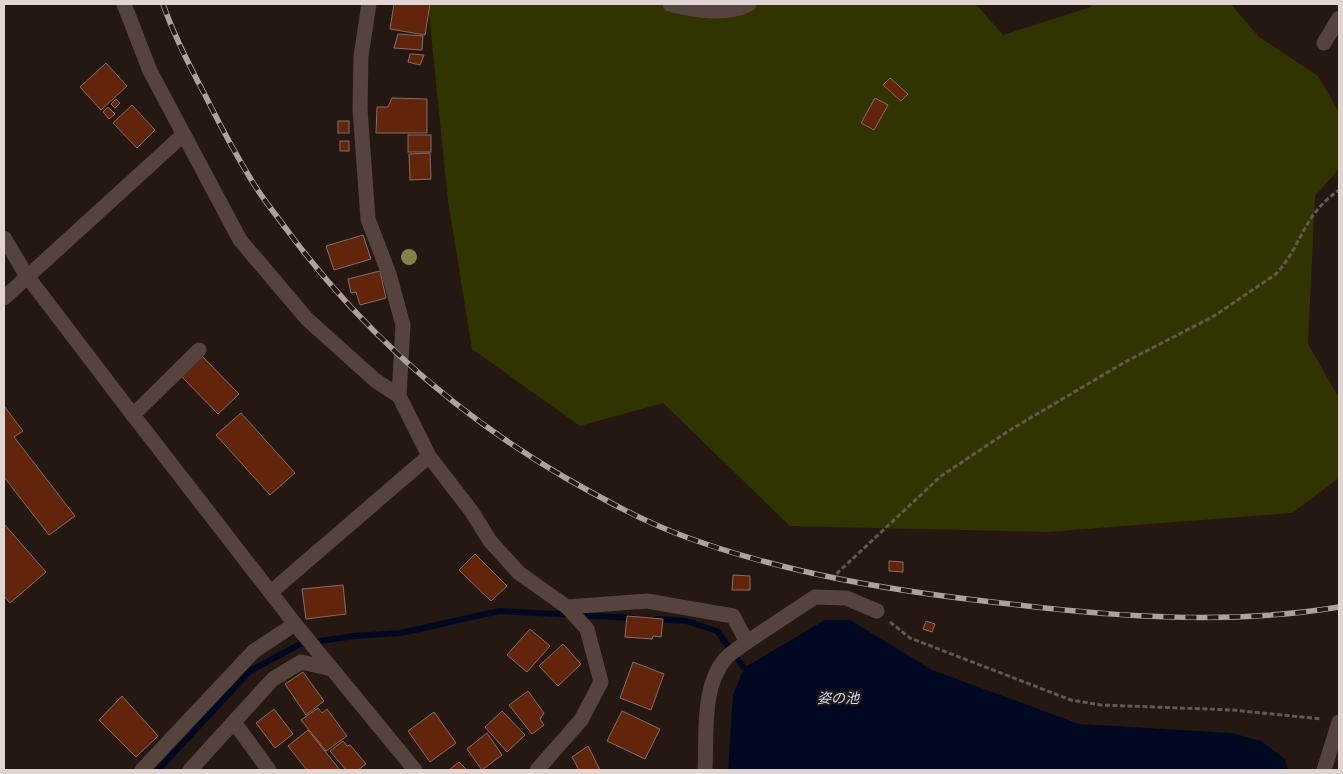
<svg xmlns="http://www.w3.org/2000/svg" width="1343" height="774" font-family="Figtree,'Noto Sans JP',sans-serif">
<style>
.green{fill:#323400}
.water{fill:#000921}
.lines{fill:none;stroke-linecap:round;stroke-linejoin:round}
.stream{stroke:#000921;stroke-width:6}
.building{fill:#62250b;stroke:#826f68}
.path{stroke:#645752;stroke-width:3;stroke-dasharray:5 2.5;stroke-linecap:butt}
.minor{stroke:#55443e;stroke-width:15}
.rail-casing{stroke:#aea29e;stroke-width:5.5}
.rail{stroke:#251711;stroke-width:4;stroke-dasharray:11;stroke-linecap:butt}
.tree{fill:#858248}
.labels{text-anchor:middle;stroke-width:4.5;stroke-linejoin:round;paint-order:stroke}
.water-label{font-size:14px;font-style:italic;fill:#c5defd;stroke:#251711}
</style>
<rect width="100%" height="100%" fill="#251711"/>
<!-- green -->
<polygon class="green" points="428,4 976,4 1003,35 1091,7 1093,4 1231,4 1259,37 1318,76 1339,112 1339,169 1315,196 1308,344 1339,398 1339,478 1292,513 1047,532 790,526 663,403 580,426 472,349 448,201"/>
<!-- water -->
<polygon class="water" points="825,620 850,620 932,670 1079,724 1231,733 1261,741 1285,759 1288,770 728,770 733,695 744,668"/>
<g class="lines">
<!-- stream -->
<g class="stream">
<polyline points="656,619 686,621 717,631 744,668"/>
<polyline points="158,770 250,671 300,644 354,636 401,633 499,611 633,618"/>
</g>
</g>
<!-- building -->
<g class="building">
<polygon points="394,4 430,4 425,35 390,29"/>
<polygon points="398,34 423,36 422,50 394,48"/>
<polygon points="410,54 424,55 420,65 408,62"/>
<polygon points="106,63 127,86 101,110 80,87"/>
<polygon points="890,78 908,94 901,101 883,85"/>
<polygon points="392,98 427,99 427,133 376,133 377,107 388,107"/>
<polygon points="875,98 888,105 874,130 861,123"/>
<polygon points="116,99 120,103 115,108 111,104"/>
<polygon points="132,105 155,130 137,148 113,123"/>
<polygon points="108,107 115,114 109,119 103,112"/>
<rect x="338" y="121" width="11" height="12"/>
<rect x="408" y="135" width="23" height="17"/>
<rect x="340" y="141" width="9" height="10"/>
<polygon points="430,153 431,179 410,180 409,154"/>
<polygon points="363,235 371,259 334,270 326,246"/>
<polygon points="380,271 386,298 360,305 356,292 351,293 348,279"/>
<polygon points="201,355 239,394 218,414 180,375"/>
<polygon points="4,406 23,431 14,437 75,516 49,535 4,477"/>
<polygon points="241,413 295,473 270,495 216,435"/>
<polygon points="4,524 46,572 10,603 4,596"/>
<polygon points="475,554 507,586 491,601 459,570"/>
<polygon points="889,561 903,562 903,572 889,571"/>
<polygon points="733,575 750,576 750,590 732,590"/>
<polygon points="343,585 346,614 306,619 302,589"/>
<polygon points="627,616 663,619 661,637 653,636 652,639 625,637"/>
<polygon points="926,621 935,624 932,632 923,629"/>
<polygon points="530,629 550,646 527,672 507,655"/>
<polygon points="563,644 581,664 558,686 539,666"/>
<polygon points="633,662 664,674 651,710 620,698"/>
<polygon points="303,672 324,701 306,715 285,684"/>
<polygon points="528,691 544,713 540,719 544,725 532,734 509,705"/>
<polygon points="122,696 158,736 136,757 99,720"/>
<polygon points="318,708 322,713 327,709 347,736 326,751 301,720"/>
<polygon points="274,709 293,734 275,748 256,723"/>
<polygon points="502,711 525,735 507,752 485,727"/>
<polygon points="622,711 660,729 645,759 607,741"/>
<polygon points="434,712 456,743 430,762 408,731"/>
<polygon points="308,730 340,770 307,770 288,746"/>
<polygon points="487,733 502,755 482,770 467,749"/>
<polygon points="343,741 347,746 350,745 366,764 358,770 346,770 330,751"/>
<polygon points="588,746 600,770 579,770 572,757"/>
<polygon points="459,762 467,770 449,770"/>
</g>
<g class="lines">
<!-- path -->
<g class="path">
<path d="M831,579L941,476L1010,430L1125,362L1214,316L1276,274C1303,244 1302,216 1339,190"/>
<polyline points="890,622 910,638 1071,700 1101,705 1233,710 1321,719"/>
</g>
<!-- minor -->
<g class="minor">
<polyline points="124,4 150,71 240,240 307,319 375,380 399,396 429,456 472,512 490,541 519,573 567,607 587,629 601,682 581,720 537,770"/>
<polyline points="369,4 361,56 360,109 368,219 389,274 403,325 399,396"/>
<path d="M670,4C692,10 728,16 749,4"/>
<polyline points="1324,43 1339,18"/>
<polyline points="4,238 27,276 133,415 295,624 415,770"/>
<polyline points="4,298 183,135"/>
<polyline points="133,415 199,350"/>
<polyline points="271,592 429,456"/>
<path d="M567,607L647,601L733,616L747,642C740,647 732,652 726,658C701,686 707,736 705,770"/>
<polyline points="747,642 815,597 846,598 877,611"/>
<polyline points="234,722 269,770"/>
<polyline points="142,770 254,651 295,624"/>
<polyline points="190,770 273,679 301,662 332,669"/>
<polyline points="1324,770 1339,722"/>
</g>
<!-- rail casing -->
<g class="rail-casing">
<path id="rail" d="M163,4C174,36 189,65 205,95C221,127 238,159 257,189C266,203 277,216 287,230C361,330 456,414 564,477C603,499 644,522 686,537C790,575 900,592 1010,604C1118,617 1231,625 1339,607"/>
</g>
<!-- rail -->
<use href="#rail" class="rail"/>
</g>
<!-- trees -->
<circle class="tree" cx="409" cy="257" r="8"/>
<g class="labels">
<!-- water labels -->
<g class="water-label">
<text x="838" y="703">姿の池</text>
</g>
</g>
<!-- border -->
<rect width="1343" height="774" fill="none" stroke="#e0d5d1" stroke-width="10"/>
</svg>
